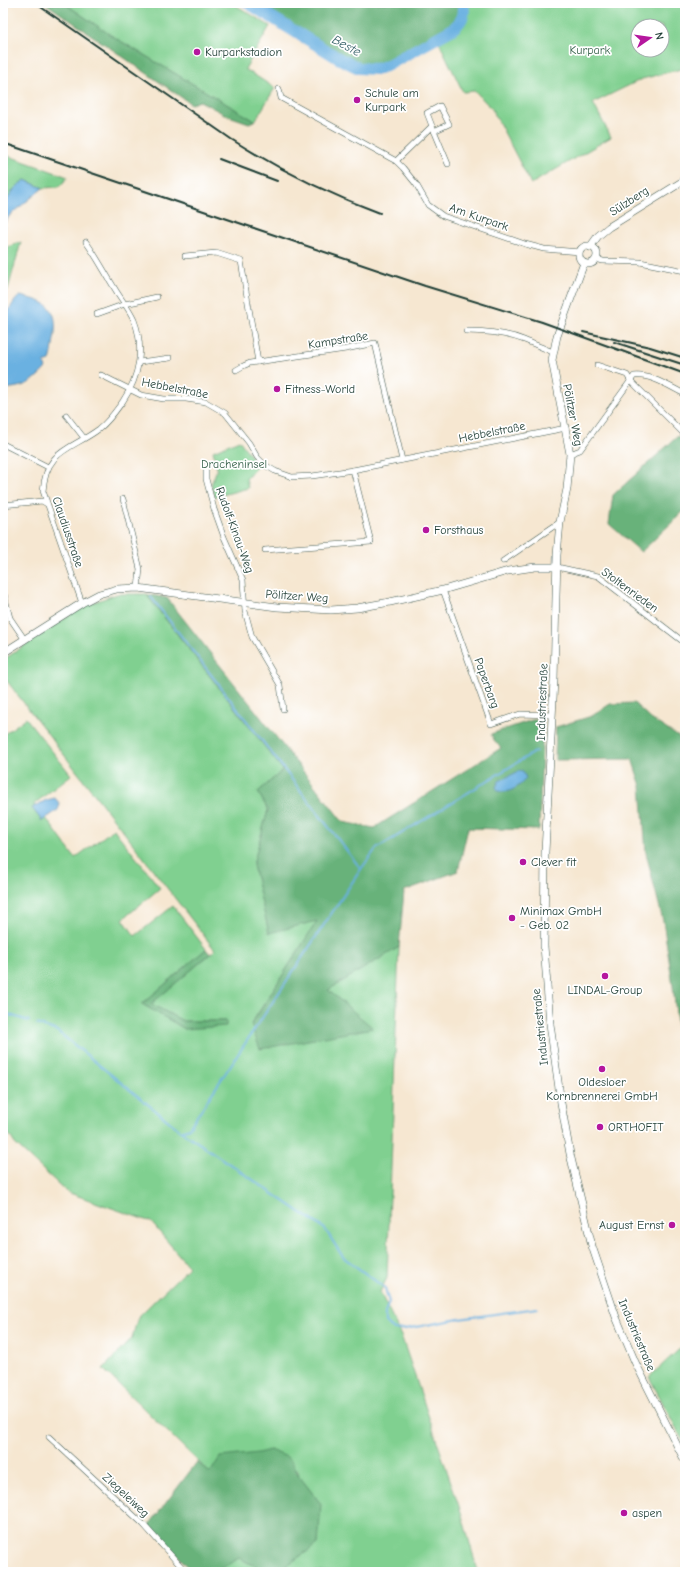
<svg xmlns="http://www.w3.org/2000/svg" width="688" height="1575" font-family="'Comic Neue',sans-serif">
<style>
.green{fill:#80d090;stroke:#508662;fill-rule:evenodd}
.forest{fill:#68b27a;stroke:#447857}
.water{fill:#6ab1e1;stroke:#44778a}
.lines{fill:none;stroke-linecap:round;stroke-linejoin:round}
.stream{stroke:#6ab1e1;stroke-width:2}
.river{stroke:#6ab1e1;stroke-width:12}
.street-casing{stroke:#3f564c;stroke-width:6}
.secondary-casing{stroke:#3f564c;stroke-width:8}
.street{stroke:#fff;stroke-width:5}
.secondary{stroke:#fff;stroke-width:7}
.rail{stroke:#1f3d34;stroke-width:2}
.poi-dot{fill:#b5179e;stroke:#fff;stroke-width:1.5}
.labels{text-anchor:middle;stroke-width:3.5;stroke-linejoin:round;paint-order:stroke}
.park-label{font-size:12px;fill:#37624b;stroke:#fff}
.poi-label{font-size:12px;fill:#1f3d34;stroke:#fff;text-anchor:start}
.street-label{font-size:12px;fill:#1f3d34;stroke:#fff}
.water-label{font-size:13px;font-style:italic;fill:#366068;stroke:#fff}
</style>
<rect width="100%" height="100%" fill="#fff"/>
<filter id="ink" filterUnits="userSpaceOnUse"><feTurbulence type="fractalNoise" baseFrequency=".025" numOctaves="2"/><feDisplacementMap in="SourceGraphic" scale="8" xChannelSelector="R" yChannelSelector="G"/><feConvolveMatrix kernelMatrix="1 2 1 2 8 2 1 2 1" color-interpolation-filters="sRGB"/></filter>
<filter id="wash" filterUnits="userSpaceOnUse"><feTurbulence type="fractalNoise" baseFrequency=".012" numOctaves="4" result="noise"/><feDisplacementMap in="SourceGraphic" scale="16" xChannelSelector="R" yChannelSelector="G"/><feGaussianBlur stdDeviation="0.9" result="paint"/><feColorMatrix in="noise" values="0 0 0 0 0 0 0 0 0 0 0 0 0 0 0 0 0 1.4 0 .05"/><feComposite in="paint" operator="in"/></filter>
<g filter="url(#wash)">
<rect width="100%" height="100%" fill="#f6e7d1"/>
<!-- green -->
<g class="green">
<polygon points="64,3 232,3 270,26 245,69 275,88 255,121 112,36"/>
<path d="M463,3H685V68L642,79L593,103L611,137L531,184L492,109L475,91L463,92L437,38C452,30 468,23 463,3ZM638,26H662V50H638Z"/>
<polygon points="3,154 68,177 59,187 43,188 25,180 15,188 3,205"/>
<polygon points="21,242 8,289 3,295 3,249"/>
<polygon points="239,440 258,465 246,479 248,488 215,497 211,485 217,469 213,451"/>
<polygon points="117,594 146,594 283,770 258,792 268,810 253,865 269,932 318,920 251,1024 372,1028 328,990 399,947 387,1278 380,1292 402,1338 461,1512 478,1572 277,1572 318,1544 320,1503 299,1476 298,1471 270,1450 210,1473 103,1369 132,1338 138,1317 189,1267 151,1222 67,1192 15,1144 3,1125 3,735 26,718 71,775 34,804 35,806 32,808 42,821 46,818 75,858 114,829 116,832 160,888 123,919 135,936 173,906 206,949 142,1004 185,1029 226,1021 183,1021 151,1004 215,950 3,676 3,660 83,606"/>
<polygon points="685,1344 685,1445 649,1377"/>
<polygon points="239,1558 263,1570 263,1572 215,1572"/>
</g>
<!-- forest -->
<g class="forest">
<polygon points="45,3 64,3 112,36 255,121 249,123 226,115 200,101 191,104"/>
<path d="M248,3H463C466,15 461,23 451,30L386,66L376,69L359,68L340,59Z"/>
<polygon points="678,436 685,442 685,510 641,552 609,524 613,495"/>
<polygon points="146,594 167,598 343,822 374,828 501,748 494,740 491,734 532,720 543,720 539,830 468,828 458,871 404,891 399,947 328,990 373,1028 260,1049 251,1025 317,921 269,933 253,865 268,810 258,792 283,770"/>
<polygon points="634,703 651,719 685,741 685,1068 680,1050 673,986 663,921 646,853 641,786 632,759 555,760 556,727 592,716 610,704"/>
<polygon points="206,949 210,954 151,1004 183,1021 226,1021 226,1026 185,1029 142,1004"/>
<polygon points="270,1450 287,1457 292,1462 299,1476 321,1504 318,1544 277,1572 263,1572 263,1570 239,1558 215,1572 193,1572 149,1525 197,1462 210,1473 220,1457 258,1453"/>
</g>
<!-- water -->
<g class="water">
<polygon points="25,180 43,188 10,215 4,224 3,238 3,205 15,188"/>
<path d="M20,296C44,301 58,305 55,333C53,343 53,351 50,361L44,363L46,368C31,384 25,387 3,389V318C10,312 12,301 20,296Z"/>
<path d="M519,771L523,772L526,778C521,786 508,795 498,791L496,787L499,781Z"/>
<polygon points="55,798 60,804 58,810 42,821 32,808 46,800"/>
</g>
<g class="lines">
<!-- stream -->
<g class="stream">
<polyline points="151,597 361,869"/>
<polyline points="3,1013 29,1021"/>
<polyline points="37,1024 57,1031 181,1131 189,1128 361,869 376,849 536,751"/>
<polyline points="181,1131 325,1229 343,1257 385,1288 389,1302 385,1313 385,1322 394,1330 405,1329 459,1319 537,1308"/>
</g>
<!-- river -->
<path class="river" d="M248,3L340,59L359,68L376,69L386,66L451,30C461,23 466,15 463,3"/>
</g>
</g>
<g filter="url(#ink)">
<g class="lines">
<!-- street casing -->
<g class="street-casing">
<g id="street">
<polyline points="279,89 281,98 396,161 403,168 416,184 428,205 443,216 525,244 544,249 580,252"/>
<polyline points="433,128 448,164"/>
<polyline points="396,161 432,126 427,113 440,106 449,124 434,131"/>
<polyline points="683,220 685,223"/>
<polyline points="185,256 216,253 241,261 258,362"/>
<polyline points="596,259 603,261 640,262 685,271"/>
<polyline points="97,314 125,304 157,297"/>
<path d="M466,331C485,331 506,333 524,340C534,344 543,348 553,352"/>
<polyline points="139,362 170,358"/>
<polyline points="597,365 627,375 630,380 685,435"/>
<polyline points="236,370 243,366 250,363 346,349 375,343 402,460"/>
<polyline points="101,375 141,395 164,399 186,399 206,402 225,413 249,443 257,457 265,465 275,471 292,477 312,476 353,470 566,428"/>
<polyline points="66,415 84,438"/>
<polyline points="3,444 48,467"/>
<path d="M570,454L580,450L634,376C651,374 670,387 685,394"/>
<polyline points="206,465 206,479 214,509 224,537 243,580 245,611 252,637 280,685 283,709"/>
<polyline points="123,499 140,569 138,588"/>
<polyline points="3,505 42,501 47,504"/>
<polyline points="265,550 371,542 353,470"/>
<polyline points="503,561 560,522"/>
<polyline points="557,567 598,576 685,643"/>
<polyline points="3,590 10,618 25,640"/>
<polyline points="443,590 491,724 520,714 552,715"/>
<path d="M82,603L43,491C46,449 71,450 99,429C109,421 115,412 123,401C139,377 145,348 134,320C129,309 121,299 115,289C105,273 97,257 86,242"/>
<polyline points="49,1437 143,1524 186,1572"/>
</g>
</g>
<!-- secondary casing -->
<g class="secondary-casing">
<g id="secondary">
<circle cx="588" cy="255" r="9"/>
<polyline points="590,247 598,236 609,227 685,180"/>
<polyline points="584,263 557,336 552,360 570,454 567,489 560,522 557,555 554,680 545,852 544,946 550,1024 561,1103 570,1154 592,1246 616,1317 635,1362 685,1461"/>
<polyline points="3,653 82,603 99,594 117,589 138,588 277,607 331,610 357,608 390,602 443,590 508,571 535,567 557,567"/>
</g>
</g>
<!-- street -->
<use href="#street" class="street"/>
<!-- secondary -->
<use href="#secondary" class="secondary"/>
<!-- rail -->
<g class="rail">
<path d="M35,3L231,139C278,169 328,194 380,213"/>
<polyline points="3,143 425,286 542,322 685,374"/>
<polyline points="219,159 277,181"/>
<polyline points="583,332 650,347 685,358"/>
<polyline points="614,342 685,365"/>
</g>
</g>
</g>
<!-- markers -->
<g class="poi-dot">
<circle cx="197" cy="52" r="4"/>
<circle cx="357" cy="100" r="4"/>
<circle cx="277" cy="389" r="4"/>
<circle cx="426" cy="530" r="4"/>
<circle cx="523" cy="862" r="4"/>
<circle cx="512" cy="918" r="4"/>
<circle cx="605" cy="976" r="4"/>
<circle cx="602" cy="1069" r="4"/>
<circle cx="600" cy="1127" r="4"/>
<circle cx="672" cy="1225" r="4"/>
<circle cx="624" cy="1513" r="4"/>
</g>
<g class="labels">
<!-- park labels -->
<g class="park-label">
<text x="590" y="54">Kurpark</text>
<text x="234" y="468">Dracheninsel</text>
</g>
<!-- poi labels -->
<g class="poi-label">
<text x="205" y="56">Kurparkstadion</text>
<text x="365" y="97">Schule am<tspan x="365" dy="14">Kurpark</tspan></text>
<text x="285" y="393">Fitness-World</text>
<text x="434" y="534">Forsthaus</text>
<text x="531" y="866">Clever fit</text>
<text x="520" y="915">Minimax GmbH<tspan x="520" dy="14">- Geb. 02</tspan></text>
<text x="605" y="994" text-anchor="middle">LINDAL-Group</text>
<text x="602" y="1086" text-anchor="middle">Oldesloer<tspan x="602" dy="14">Kornbrennerei GmbH</tspan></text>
<text x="608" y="1131">ORTHOFIT</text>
<text x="664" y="1229" text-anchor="end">August Ernst</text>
<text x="632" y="1517">aspen</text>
</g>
<!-- street labels -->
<g class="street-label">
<text transform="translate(629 201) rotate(-33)" y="4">Sülzberg</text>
<text transform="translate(479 217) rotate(19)" y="4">Am Kurpark</text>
<text transform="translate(338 340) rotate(-9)" y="4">Kampstraße</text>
<text transform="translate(175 388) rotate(11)" y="4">Hebbelstraße</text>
<text transform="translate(573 415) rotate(79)" y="4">Pölitzer Weg</text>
<text transform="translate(492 432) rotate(-11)" y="4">Hebbelstraße</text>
<text transform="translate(235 530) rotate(70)" y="4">Rudolf-Kinau-Weg</text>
<text transform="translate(68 532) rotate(71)" y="4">Claudiusstraße</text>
<text transform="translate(630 590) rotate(36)" y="4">Stoltenrieden</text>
<text transform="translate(297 596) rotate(4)" y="4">Pölitzer Weg</text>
<text transform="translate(487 683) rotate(70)" y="4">Paperbarg</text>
<text transform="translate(542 702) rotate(-88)" y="4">Industriestraße</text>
<text transform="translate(540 1027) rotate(-96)" y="4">Industriestraße</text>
<text transform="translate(637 1335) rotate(67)" y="4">Industriestraße</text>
<text transform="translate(126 1495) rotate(43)" y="4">Ziegeleiweg</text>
</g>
<!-- water labels -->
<g class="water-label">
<text transform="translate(347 45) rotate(28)" y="5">Beste</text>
</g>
</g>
<!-- margin -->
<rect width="688" height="1575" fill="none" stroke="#fff" stroke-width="16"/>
<!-- north arrow -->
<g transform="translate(650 38) rotate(77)"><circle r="19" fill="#ffffff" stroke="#a5b1ae"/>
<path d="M0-3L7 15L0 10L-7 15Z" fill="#b5179e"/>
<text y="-6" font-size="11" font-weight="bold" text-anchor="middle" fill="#1f3d34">N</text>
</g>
</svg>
